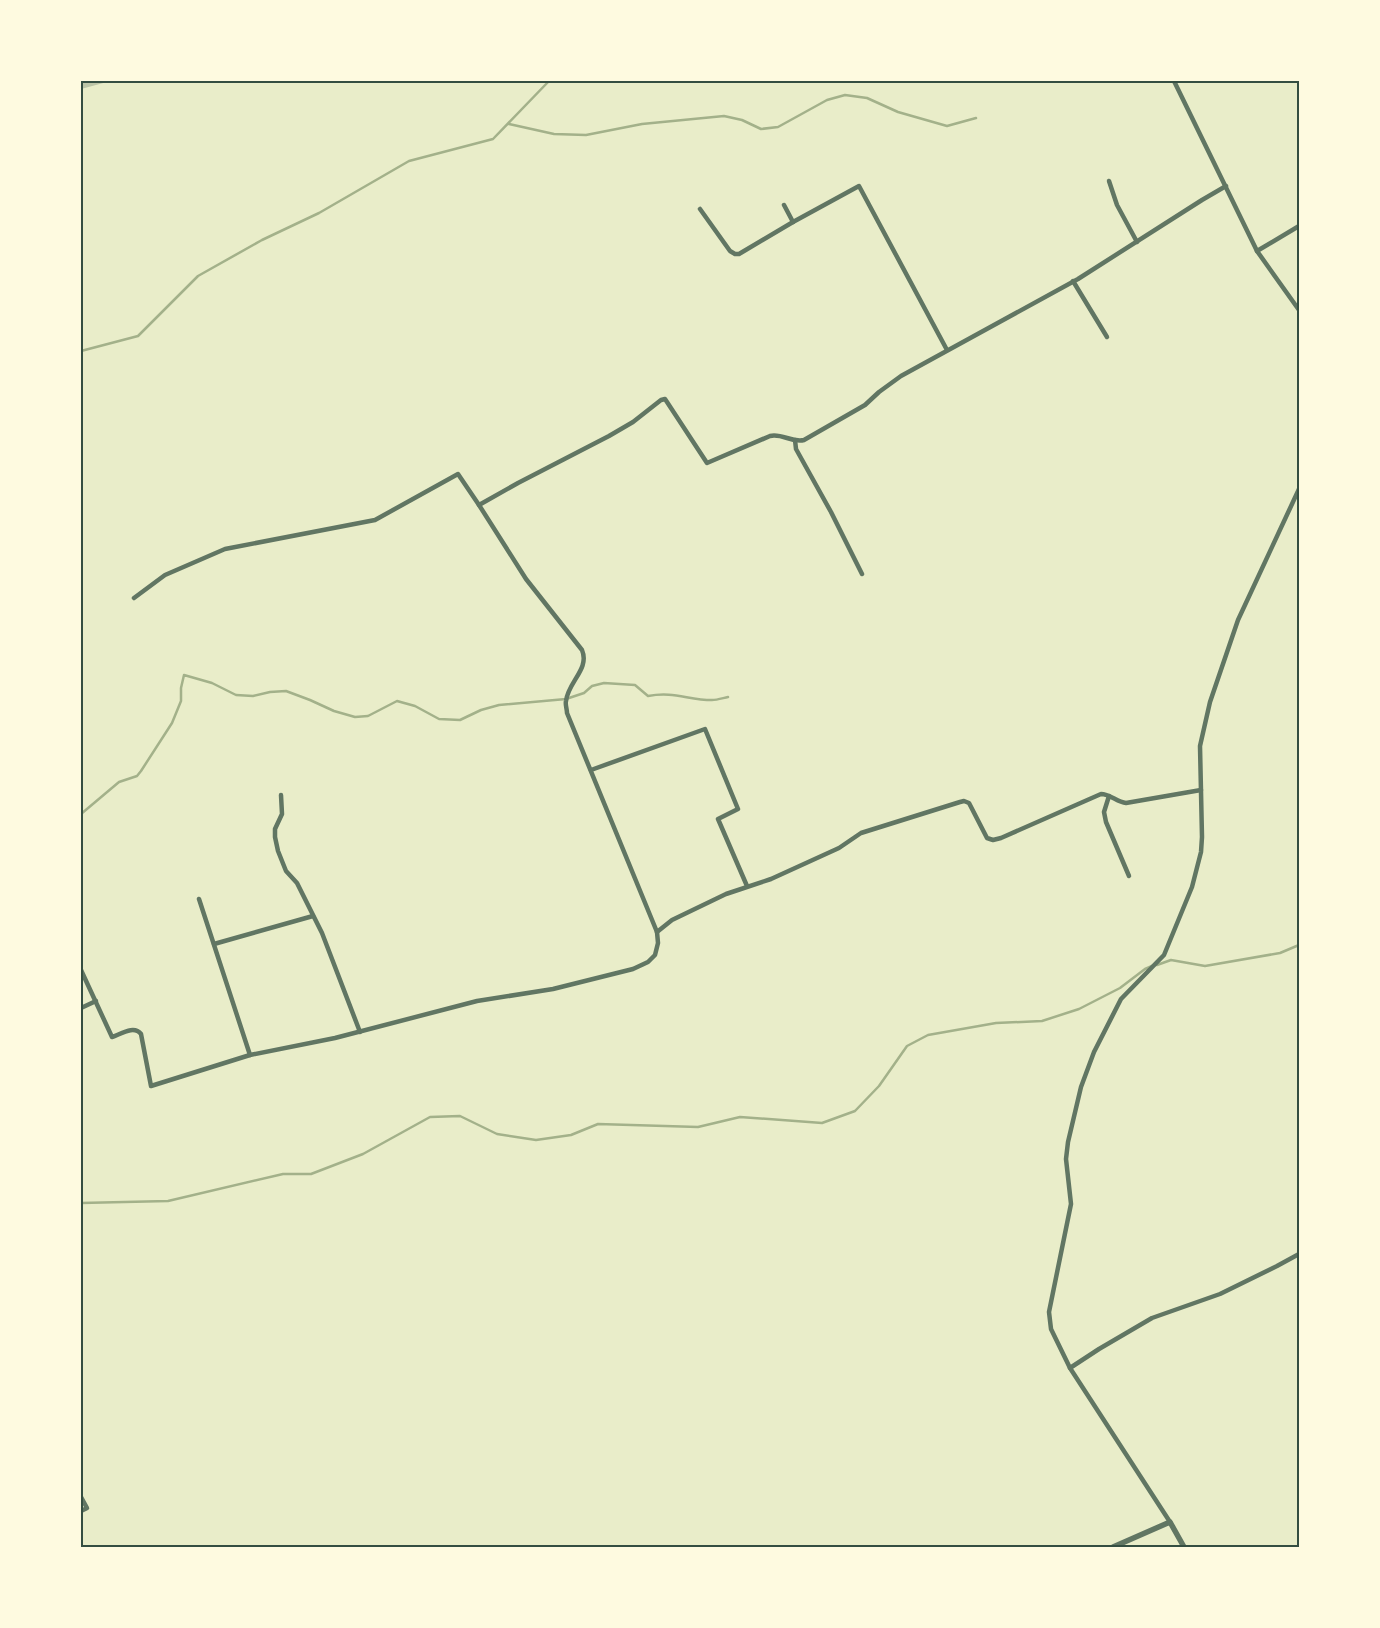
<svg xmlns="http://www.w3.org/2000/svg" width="1380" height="1628" font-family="'Noto Sans',sans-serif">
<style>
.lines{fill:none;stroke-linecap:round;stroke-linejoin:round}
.stream{stroke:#a3b18a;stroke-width:2.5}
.building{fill:#bcc5a7}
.minor{stroke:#617663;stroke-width:4.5}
.tertiary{stroke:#617663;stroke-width:5.5}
.neatline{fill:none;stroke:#344e41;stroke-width:2}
</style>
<rect width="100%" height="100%" fill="#e9edc9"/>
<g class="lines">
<!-- stream -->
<g class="stream">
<polyline points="509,124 554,134 586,135 642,124 724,116 742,120 761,129 778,127 827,100 845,95 867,98 898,112 947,126 976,118"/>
<polyline points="81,351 138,336 198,276 262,240 319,213 409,161 493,139 549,81"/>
<path d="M81,814L119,782L137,776L141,771L172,723L181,701V688L184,675L212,683L236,695L253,696L270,692L286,691L310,700L334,711L355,717L368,716L397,701L415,706L439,719L460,720L481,710L499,705L566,699L584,693L592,686L604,683L635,685L648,696C674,691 688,700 712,700C717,700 723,698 728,697"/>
<polyline points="1157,965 1171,960 1205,966 1280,953 1299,945"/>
<polyline points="81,1203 168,1201 283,1174 311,1174 363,1154 430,1117 460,1116 497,1134 536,1140 571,1135 598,1124 698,1127 740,1117 822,1123 855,1111 879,1086 907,1046 928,1035 996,1023 1042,1021 1079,1009 1120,988 1145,969 1152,966"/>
</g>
</g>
<!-- building -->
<polygon class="building" points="81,81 107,81 107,82 81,89"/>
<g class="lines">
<!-- minor -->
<g class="minor">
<polyline points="1174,81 1257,251 1299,310"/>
<polyline points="1109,181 1117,205 1137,242"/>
<polyline points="784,205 793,222 859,186 947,350"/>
<polyline points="700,209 730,251 735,254 739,254 793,222"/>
<polyline points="1257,251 1299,226"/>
<polyline points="1073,281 1107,337"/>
<polyline points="795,440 796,449 831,512 862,574"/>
<path d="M134,598L165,575L225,549L375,520L458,474L479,505L518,483L609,436L633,422L661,400L665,399L667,402L707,463L770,436C782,433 792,443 804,440L865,405L879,392L901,376L1078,279L1202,200L1226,186"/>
<polyline points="591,770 705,729 738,809 718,819 747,886"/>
<polyline points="281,795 282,814 275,829 275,837 278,851 286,871 297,883 322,933 360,1032"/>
<polyline points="1109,796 1104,812 1106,822 1129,876"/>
<polyline points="199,899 250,1055"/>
<path d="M657,932L672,920L726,894L771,879L839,848L861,833L960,802L964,801L969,803L987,838L993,840L1001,838L1101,794C1110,794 1117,802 1126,803L1201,790"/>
<polyline points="214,944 313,916"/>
<path d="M81,970L112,1037C121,1034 134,1025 141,1034L151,1086L250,1055L335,1038L477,1001L553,989L633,969L648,962L655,955L658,943L657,932L567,713C567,709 565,704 566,701C568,682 590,669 582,650L526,579L479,505"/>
<polyline points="81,1008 96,1001"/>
<polyline points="1070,1368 1099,1349 1152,1318 1220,1294 1277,1266 1299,1254"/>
<polyline points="81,1497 87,1508 81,1511"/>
<polyline points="1170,1522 1070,1368 1051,1329 1049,1312 1071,1204 1066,1159 1068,1142 1081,1087 1094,1052 1121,999 1164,955 1192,887 1201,852 1202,837 1200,746 1210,702 1238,620 1299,489"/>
</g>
<!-- tertiary -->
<polyline class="tertiary" points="1113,1547 1170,1522 1184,1547"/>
</g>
<!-- border -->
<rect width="1380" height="1628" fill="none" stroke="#fefae0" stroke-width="165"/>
<rect x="82" y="82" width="1216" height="1464" class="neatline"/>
</svg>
